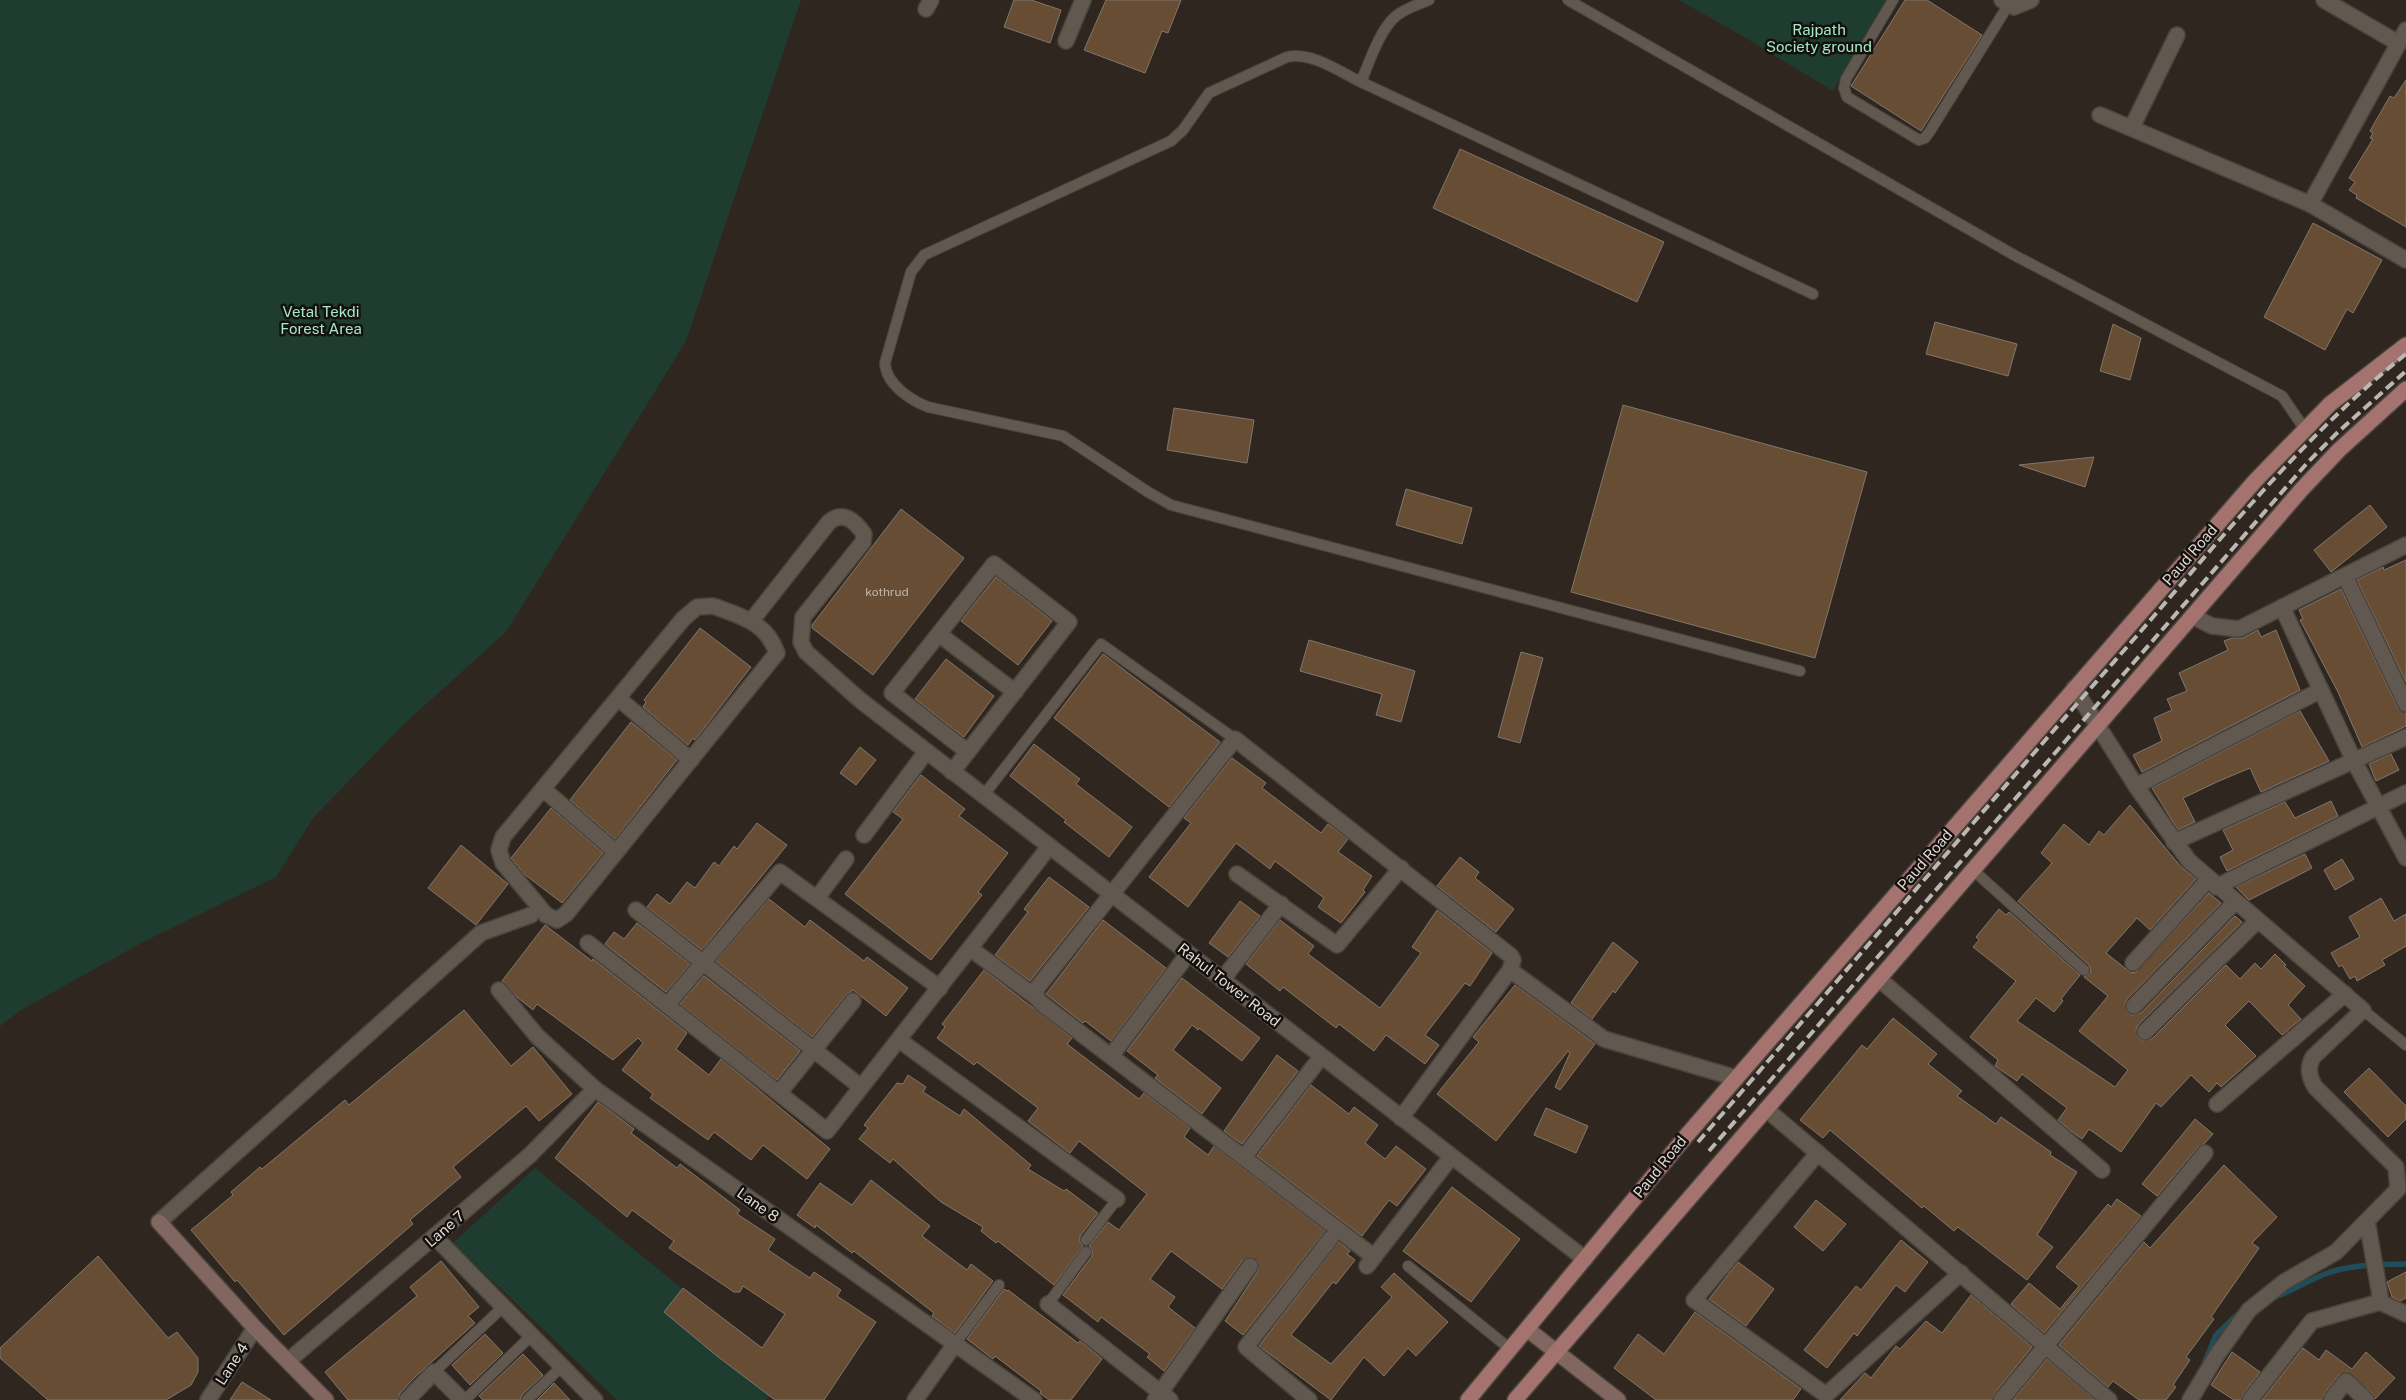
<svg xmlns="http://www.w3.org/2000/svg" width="2406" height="1400" font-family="'Public Sans',sans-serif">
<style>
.green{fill:#1e3d30}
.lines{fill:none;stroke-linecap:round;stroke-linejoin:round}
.stream{stroke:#214d5a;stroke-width:5.5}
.building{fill:#674d33;stroke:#80776d}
.lane-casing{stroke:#4b443d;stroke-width:12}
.street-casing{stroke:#4b443d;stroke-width:18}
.secondary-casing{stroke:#4b443d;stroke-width:18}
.primary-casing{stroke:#4b443d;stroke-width:18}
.lane{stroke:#61584f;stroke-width:10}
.street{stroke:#61584f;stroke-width:15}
.secondary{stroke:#826660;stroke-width:15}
.primary{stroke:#a47370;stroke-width:15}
.rail{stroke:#bdb7b2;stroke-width:4;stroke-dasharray:10 5;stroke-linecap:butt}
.labels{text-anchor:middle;stroke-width:5;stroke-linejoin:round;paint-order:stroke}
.number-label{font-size:12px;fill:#c1b6ac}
.park-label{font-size:15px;fill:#a4eac9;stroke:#14100d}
.street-label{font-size:15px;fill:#dfd9d4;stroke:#14100d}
</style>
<rect width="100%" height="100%" fill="#2f271f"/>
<!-- green -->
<g class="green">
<polygon points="0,0 801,0 686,341 506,632 405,723 313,818 276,877 143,942 21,1010 0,1026"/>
<polygon points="1679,0 1886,0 1833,91 1746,38"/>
<polygon points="535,1168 788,1376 766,1400 617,1400 453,1243"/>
</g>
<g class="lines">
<!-- stream -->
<g class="stream">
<path d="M2272,1298C2291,1292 2307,1281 2325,1274C2351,1264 2379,1265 2406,1264"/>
<polyline points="2204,1364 2216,1335 2239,1313"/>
</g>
</g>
<!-- building -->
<g class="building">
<polygon points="1014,0 1031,0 1061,10 1050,43 1004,27"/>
<polygon points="1106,0 1181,0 1168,33 1162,31 1145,73 1084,50"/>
<polygon points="1905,0 1927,0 1982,35 1921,131 1851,86"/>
<polygon points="2406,80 2406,227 2356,198 2357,195 2349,190 2355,182 2349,178 2373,139 2370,138 2373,133 2370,131 2390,96 2394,98"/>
<polygon points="1460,149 1664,242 1637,302 1433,208"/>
<polygon points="2313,223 2382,260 2353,313 2347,309 2325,350 2264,317"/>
<polygon points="1935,322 2017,344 2008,376 1926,354"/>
<polygon points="2113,324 2141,338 2130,380 2100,371"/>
<polygon points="1623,405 1867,472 1815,658 1571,592"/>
<polygon points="1174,408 1254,420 1247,463 1167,450"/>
<polygon points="2094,457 2085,487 2019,465"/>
<polygon points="1406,489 1472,508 1462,544 1396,525"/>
<polygon points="2370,505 2387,527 2331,572 2314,550"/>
<polygon points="901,509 964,558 873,675 812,628 812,625"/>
<polygon points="2406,560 2406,682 2357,580 2383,567 2384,570"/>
<polygon points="996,577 1052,621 1018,665 961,621"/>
<polygon points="2341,589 2398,708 2406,713 2406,726 2362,747 2338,692 2300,620 2303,619 2299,610"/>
<polygon points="700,628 751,667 695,740 693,738 688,745 643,707 646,702 644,700"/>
<polygon points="2258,630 2261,637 2276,630 2300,690 2142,772 2133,755 2162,741 2154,718 2172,710 2167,699 2187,691 2179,673 2228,650 2224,641 2232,638 2243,638"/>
<polygon points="1309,640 1415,671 1401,722 1376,715 1382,694 1300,671"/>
<polygon points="1521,652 1543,658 1520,743 1498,737"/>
<polygon points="1103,654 1220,742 1169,807 1054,718"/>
<polygon points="946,659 994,696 964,737 915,699"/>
<polygon points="2300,711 2329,761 2261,792 2250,768 2219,781 2183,798 2195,822 2178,830 2152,788"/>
<polygon points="631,722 677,760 615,839 570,800"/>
<polygon points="1034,744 1080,779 1076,784 1132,827 1109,857 1064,822 1066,820 1010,776"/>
<polygon points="860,747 876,760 856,785 840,773"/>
<polygon points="2391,754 2399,770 2376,781 2369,764"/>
<polygon points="1232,758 1266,783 1262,788 1321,833 1328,824 1348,839 1338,852 1372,876 1363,890 1365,892 1341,923 1318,907 1324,898 1275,861 1270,869 1236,843 1188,907 1149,877 1191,823 1184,818"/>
<polygon points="921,775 965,809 959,816 1008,853 978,892 982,895 931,960 845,894 903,819 893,812"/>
<polygon points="2331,801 2338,816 2227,871 2220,857 2233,850 2223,830 2285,802 2295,818"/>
<polygon points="2130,805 2181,867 2196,879 2150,930 2137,918 2106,953 2131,973 2136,972 2209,893 2221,903 2127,999 2125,1004 2127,1012 2132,1015 2141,1013 2235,916 2242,922 2138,1025 2136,1030 2138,1038 2143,1041 2152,1039 2226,965 2240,979 2255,963 2261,969 2275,954 2286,965 2284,966 2305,986 2288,1005 2301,1019 2282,1035 2249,1001 2225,1025 2256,1056 2221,1087 2217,1083 2209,1092 2191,1075 2161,1107 2156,1103 2121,1152 2089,1129 2082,1139 2071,1131 2058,1120 2067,1108 2022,1074 2017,1081 1995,1066 1998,1060 1970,1037 2016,981 1973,947 1979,940 1976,937 1999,909 2006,915 2009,912 2080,975 2061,999 2063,1001 2054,1012 2036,998 2017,1021 2115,1087 2128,1070 2079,1031 2108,996 2084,977 2091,972 2089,965 2018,901 2052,863 2041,853 2064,824 2089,845 2099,831 2104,835"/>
<polygon points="551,808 603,853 562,903 524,874 511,858"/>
<polygon points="757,823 787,845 702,950 647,907 657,894 670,904 687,882 695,888 714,862 719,866 734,846 737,849"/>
<polygon points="461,845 508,884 476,925 428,888"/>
<polygon points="2305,854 2312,868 2293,878 2249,900 2236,887"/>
<polygon points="1460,857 1479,872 1475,878 1514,909 1496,932 1437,886"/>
<polygon points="2342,859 2354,879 2335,890 2324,870"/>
<polygon points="1049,877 1089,907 1030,981 995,955 1028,912 1024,909"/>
<polygon points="2381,898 2394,921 2406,914 2406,946 2382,960 2385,965 2357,981 2355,976 2350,979 2342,965 2339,967 2331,953 2360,937 2349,917"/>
<polygon points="769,899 805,927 810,920 864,961 867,957 908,988 886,1016 853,990 846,995 812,1037 716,961"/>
<polygon points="1240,901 1260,916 1228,957 1209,943"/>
<polygon points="1437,910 1492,953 1470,986 1465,983 1425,1035 1439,1045 1425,1064 1386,1035 1374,1051 1339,1024 1336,1028 1283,987 1280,991 1246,964 1280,920 1314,946 1308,954 1380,1008 1421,953 1412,947"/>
<polygon points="1103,920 1166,968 1111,1041 1085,1021 1083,1023 1046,994"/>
<polygon points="637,923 690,964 666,992 605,944 614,932 624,939"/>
<polygon points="545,925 592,961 593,959 687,1033 676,1049 709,1075 721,1059 830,1149 807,1179 763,1145 751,1160 714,1132 708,1140 650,1098 653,1094 622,1070 643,1043 638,1038 613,1060 537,1004 533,1010 517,997 502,981"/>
<polygon points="1613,942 1638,962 1615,993 1613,991 1592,1019 1571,1003"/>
<polygon points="984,970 1072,1038 1067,1044 1139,1099 1144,1093 1190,1128 1184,1137 1208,1155 1214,1146 1325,1231 1243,1335 1225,1321 1258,1271 1258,1262 1251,1257 1242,1261 1222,1289 1171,1251 1150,1279 1175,1297 1168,1307 1195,1328 1164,1371 1147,1357 1150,1354 1101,1317 1098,1322 1063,1295 1092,1256 1092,1250 1089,1246 1108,1222 1119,1230 1147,1194 1079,1141 1070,1153 1062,1147 1028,1121 1038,1108 977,1062 974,1065 937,1038 945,1027 942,1024"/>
<polygon points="704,976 800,1051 777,1080 680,1004"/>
<polygon points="1182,978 1260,1038 1242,1061 1199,1028 1198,1030 1192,1025 1173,1050 1221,1088 1202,1114 1155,1078 1158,1075 1127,1051"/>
<polygon points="1515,985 1595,1044 1560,1090 1555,1087 1570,1053 1568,1051 1496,1141 1437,1094 1479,1042 1473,1037"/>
<polygon points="464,1010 511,1066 533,1047 572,1094 539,1121 526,1106 453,1167 461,1177 410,1220 413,1224 284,1335 237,1280 235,1282 191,1230 233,1195 231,1192 260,1167 262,1169 345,1100 349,1105"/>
<polygon points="1893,1018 1937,1054 1928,1064 1962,1091 1957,1096 1996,1124 2001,1117 2051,1152 2050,1155 2077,1172 2037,1235 2053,1247 2027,1280 1958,1227 1954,1231 1924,1206 1922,1208 1830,1130 1823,1138 1800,1120 1862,1045 1867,1049"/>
<polygon points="1277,1055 1298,1071 1242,1144 1224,1131"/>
<polygon points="2369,1068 2406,1106 2406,1119 2388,1137 2344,1092"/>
<polygon points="908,1075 926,1087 923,1092 960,1116 964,1109 1031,1165 1028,1169 1064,1191 1066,1189 1098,1213 1080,1236 1080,1242 1083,1246 1054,1285 998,1241 996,1243 981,1231 983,1227 941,1202 893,1159 890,1163 859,1139 868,1128 864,1125 897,1083 903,1084"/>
<polygon points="1311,1085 1349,1114 1354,1107 1378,1125 1365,1143 1385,1159 1396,1146 1426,1169 1397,1206 1389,1200 1362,1236 1257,1156"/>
<polygon points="598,1102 634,1129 631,1133 677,1168 680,1164 740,1210 737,1214 775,1239 768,1250 810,1278 814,1272 841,1290 837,1296 876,1322 824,1400 775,1400 717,1356 664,1312 683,1288 762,1348 785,1314 743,1286 740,1292 734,1292 669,1248 674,1241 632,1210 627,1217 555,1158"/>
<polygon points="1546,1108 1588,1126 1576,1153 1534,1135"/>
<polygon points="2195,1119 2213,1134 2204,1144 2198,1147 2157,1196 2142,1184"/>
<polygon points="2224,1165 2277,1217 2252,1243 2259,1248 2211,1317 2214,1319 2186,1357 2190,1360 2173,1385 2176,1387 2166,1400 2139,1400 2113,1381 2108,1387 2059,1345 2144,1242 2150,1248"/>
<polygon points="871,1180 930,1226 922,1236 967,1270 971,1264 993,1281 955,1333 932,1316 934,1313 854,1251 852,1253 816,1225 815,1228 797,1215 820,1183 852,1205"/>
<polygon points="1452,1187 1520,1239 1471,1302 1403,1251"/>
<polygon points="2117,1199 2141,1216 2044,1333 2011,1304 2029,1283 2060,1309 2079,1286 2056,1267 2108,1204 2111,1207"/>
<polygon points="1816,1200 1846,1224 1823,1251 1794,1227"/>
<polygon points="1901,1240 1928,1262 1905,1292 1896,1285 1857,1336 1854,1333 1827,1368 1804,1350 1856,1286 1861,1290"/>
<polygon points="1339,1242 1350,1251 1347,1254 1355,1260 1336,1284 1333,1282 1291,1335 1331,1364 1392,1297 1381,1287 1394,1273 1448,1322 1416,1356 1408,1348 1384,1376 1364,1357 1331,1400 1259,1346"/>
<polygon points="98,1256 168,1338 177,1332 198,1358 198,1372 191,1385 166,1400 48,1400 0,1358 0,1348"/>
<polygon points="441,1261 479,1307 468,1316 475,1323 415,1377 400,1393 398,1400 348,1400 325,1372 417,1296 410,1287"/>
<polygon points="1738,1262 1774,1289 1746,1326 1709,1299"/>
<polygon points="2406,1272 2406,1298 2400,1301 2392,1297 2387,1282"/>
<polygon points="1004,1289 1007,1291 1008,1290 1078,1343 1080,1341 1102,1359 1071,1400 1049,1400 1040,1393 1041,1391 995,1356 993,1359 967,1339"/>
<polygon points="1971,1295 2032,1347 1994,1394 1992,1400 1840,1400 1865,1373 1871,1378 1896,1346 1900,1349 1926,1321 1942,1333"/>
<polygon points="1695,1312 1801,1389 1793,1400 1656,1400 1614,1368 1638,1334 1664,1354"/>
<polygon points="485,1334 503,1353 470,1385 452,1365"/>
<polygon points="2303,1348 2319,1360 2326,1350 2352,1369 2366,1352 2395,1378 2375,1399 2372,1393 2347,1372 2339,1375 2324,1394 2322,1400 2262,1400"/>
<polygon points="2232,1352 2260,1372 2243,1394 2241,1400 2234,1400 2211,1385"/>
<polygon points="523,1354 543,1375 522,1395 520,1400 483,1400 479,1396"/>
<polygon points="2047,1359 2095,1400 2013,1400"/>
<polygon points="242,1382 271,1400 230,1400"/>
<polygon points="554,1383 570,1400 537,1400"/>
</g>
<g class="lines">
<!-- lane casing -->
<g class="lane-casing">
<g id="lane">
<path d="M1429,0C1417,5 1406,8 1396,16C1380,29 1369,63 1361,82C1340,72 1311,51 1287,57L1209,93L1183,130L1171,141L924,255L911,272L885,363C886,384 910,400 928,407L1063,436L1148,492L1171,505L1800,671"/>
<polyline points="1568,0 2014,255 2282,396 2304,428"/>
<polyline points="1893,0 1846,79 1844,88 1847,97 1919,140 1925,138 1930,131 2009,4"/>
<polyline points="1361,82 1813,294"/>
<polyline points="983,796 1101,644 1235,739"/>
<polyline points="1973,870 2084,970"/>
<polyline points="2363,1010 2406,1045"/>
<polyline points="1086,1240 1117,1199"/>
<polyline points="1408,1266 1510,1349"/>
<polyline points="1048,1304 1086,1252"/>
<polyline points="955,1344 999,1285"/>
<polyline points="434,1372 503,1307"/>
<polyline points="468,1397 532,1335"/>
<polyline points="527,1400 562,1366"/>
</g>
</g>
<!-- street casing -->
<g class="street-casing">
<g id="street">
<polyline points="2002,0 2014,7 2031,0"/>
<polyline points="2324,0 2398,43"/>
<polyline points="926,9 931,0"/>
<polyline points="2406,30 2310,204 2406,260"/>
<polyline points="1066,41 1083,0"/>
<polyline points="2100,115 2310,204"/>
<polyline points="2132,127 2177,35"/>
<polyline points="2345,576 2406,704"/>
<path d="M713,606C741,616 766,622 777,653L566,914L557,920L546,915L503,863L499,850L503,837L683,619L697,607Z"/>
<polyline points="2282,607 2354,761 2406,858"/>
<polyline points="2192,616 2212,626 2239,629 2406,545"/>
<path d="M752,620L829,522C843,510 855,521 864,534L863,542L803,617L801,642L806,652L860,700L1585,1259"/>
<polyline points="940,635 1015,692"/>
<path d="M2074,688L2136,786L2189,861L2363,1010L2313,1057C2307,1068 2309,1076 2315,1087L2396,1167L2398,1189L2336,1252L2284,1282L2249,1310L2217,1355L2190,1400"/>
<polyline points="618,698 691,760"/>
<polyline points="952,772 1069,622 994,564 892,693 968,752"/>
<polyline points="2136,786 2321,690"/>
<polyline points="543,789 616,852"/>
<polyline points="864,835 926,752"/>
<polyline points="2174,842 2406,737"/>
<polyline points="1237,874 1337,945 1401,868"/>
<polyline points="2216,887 2406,793"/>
<polyline points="817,898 846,859"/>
<polyline points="636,910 861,1087"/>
<polyline points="588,943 827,1131 1049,847"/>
<polyline points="971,949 1036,997"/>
<polyline points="2133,963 2208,880"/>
<polyline points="1510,970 1604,1039 1736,1078"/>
<polyline points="1879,979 2102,1170"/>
<polyline points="1222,980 1281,904"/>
<polyline points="499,990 537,1036 595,1089 1034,1400"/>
<polyline points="667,1005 780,872 940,988"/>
<polyline points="2134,1006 2235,902"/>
<polyline points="2145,1032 2257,921"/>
<polyline points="899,1040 1117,1199"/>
<polyline points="1111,1056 1188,954"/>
<polyline points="779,1093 853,1001"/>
<polyline points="2217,1104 2345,994"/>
<polyline points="1766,1109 2109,1400"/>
<polyline points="1818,1153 1694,1300 1826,1395 1961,1273"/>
<polyline points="1244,1157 1321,1057"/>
<polyline points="2367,1221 2380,1295 2380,1302 2406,1314"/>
<polyline points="159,1222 481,933 531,915"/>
<polyline points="435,1237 595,1400"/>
<polyline points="1374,1257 1041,1003 1036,997 1037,988 1235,739 1511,956 1513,960 1510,970 1401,1118"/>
<polyline points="1367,1266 1451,1157"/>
<polyline points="1048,1304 1170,1400"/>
<polyline points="288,1361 530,1155 595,1089"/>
<polyline points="208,1400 255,1328"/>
<polyline points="407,1400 434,1372 462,1400"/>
<polyline points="915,1400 955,1344"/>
<polyline points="1155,1400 1250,1266"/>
<polyline points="1309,1400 1246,1347 1331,1238"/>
<polyline points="2001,1400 2205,1153"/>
<polyline points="2250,1400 2312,1321 2380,1302"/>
<polyline points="2331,1400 2346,1381 2366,1400"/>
</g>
</g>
<!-- secondary casing -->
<g class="secondary-casing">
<g id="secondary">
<polyline points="159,1222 255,1328 326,1400"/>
<polyline points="1527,1329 1618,1400"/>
</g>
</g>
<!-- primary casing -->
<g class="primary-casing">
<g id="primary">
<polyline points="1468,1400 1687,1135 2255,481 2330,404 2406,345"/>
<polyline points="1515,1400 2302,489 2339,450 2406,389"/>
</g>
</g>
<!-- lane -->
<use href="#lane" class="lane"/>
<!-- street -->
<use href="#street" class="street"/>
<!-- secondary -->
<use href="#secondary" class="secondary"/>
<!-- primary -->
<use href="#primary" class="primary"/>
<!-- rail -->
<g class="rail">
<path d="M1698,1142C1844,974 1987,805 2134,639C2220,540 2303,436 2406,354"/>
<polyline points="1709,1151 2308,462 2338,432 2406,371"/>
</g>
</g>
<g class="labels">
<!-- number labels -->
<g class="number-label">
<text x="887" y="596">kothrud</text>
</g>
<!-- park labels -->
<g class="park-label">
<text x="1819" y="35">Rajpath<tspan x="1819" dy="17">Society ground</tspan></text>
<text x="321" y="317">Vetal Tekdi<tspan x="321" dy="17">Forest Area</tspan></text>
</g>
<!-- street labels -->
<g class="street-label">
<text transform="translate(2190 555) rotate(-49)" y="5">Paud Road</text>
<text transform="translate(1925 860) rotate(-49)" y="5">Paud Road</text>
<text transform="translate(1229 985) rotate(38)" y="5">Rahul Tower Road</text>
<text transform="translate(1660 1167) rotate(-51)" y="5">Paud Road</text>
<text transform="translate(758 1205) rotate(35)" y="5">Lane 8</text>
<text transform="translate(445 1229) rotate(-41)" y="5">Lane 7</text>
<text transform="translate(232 1364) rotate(-57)" y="5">Lane 4</text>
</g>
</g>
</svg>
